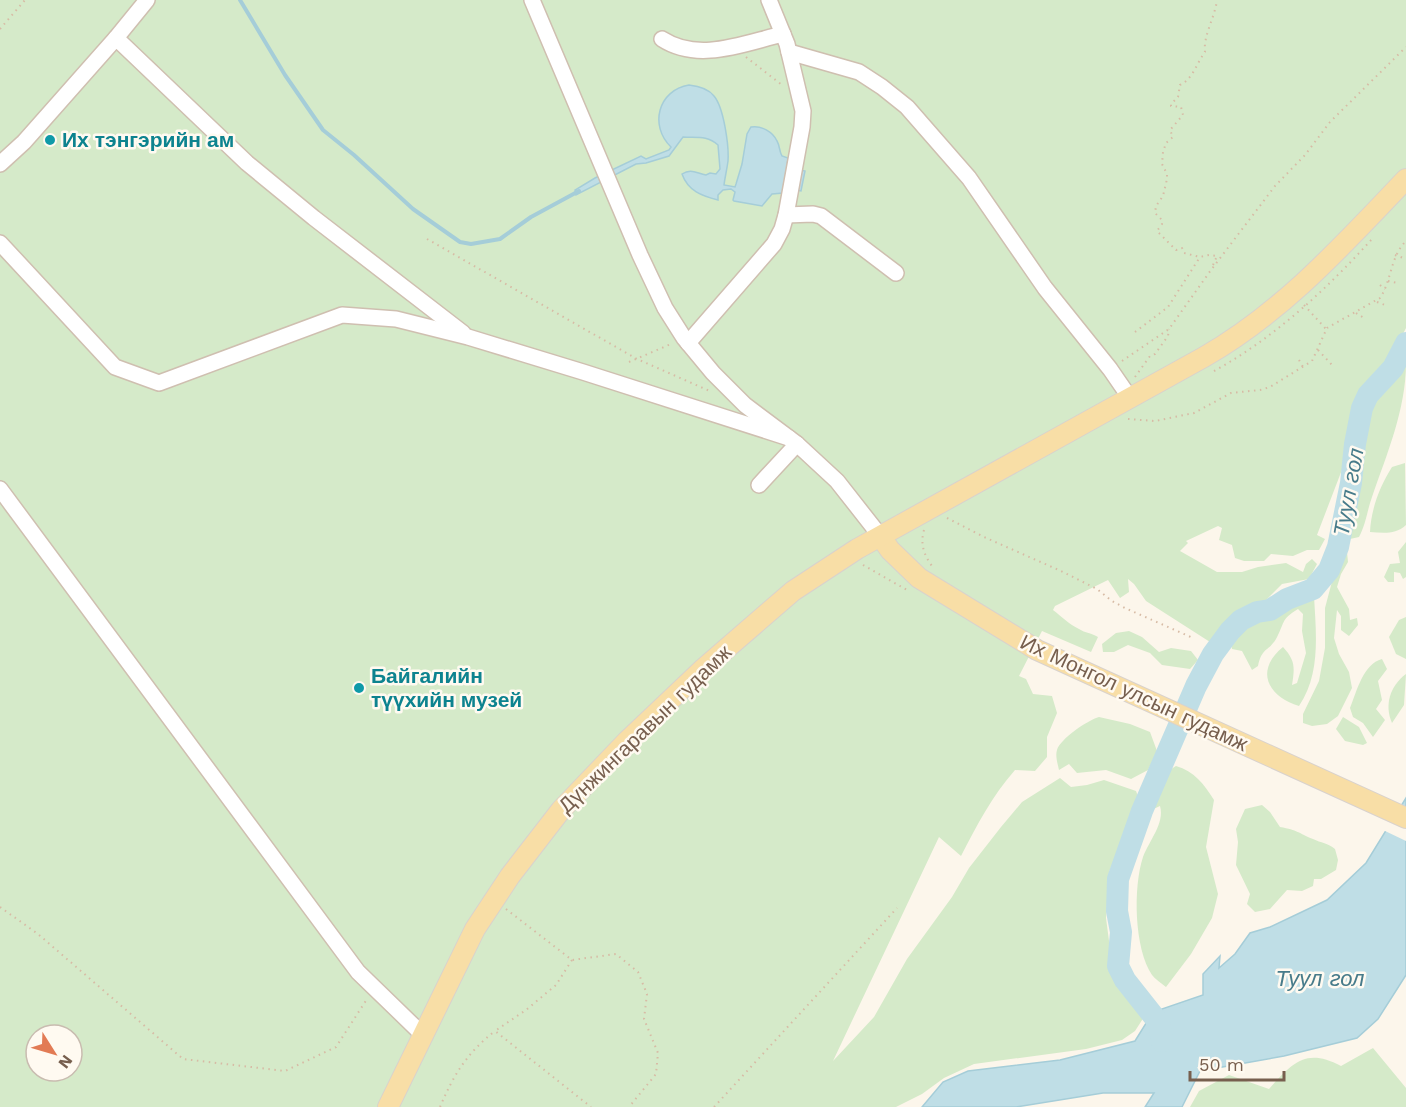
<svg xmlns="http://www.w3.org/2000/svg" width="1406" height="1107" font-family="'Work Sans',sans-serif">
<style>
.green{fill:#d5eac9;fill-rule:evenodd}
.water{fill:#bfdee6;stroke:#a5cdd8;stroke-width:1.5}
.pier{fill:#fcf6eb}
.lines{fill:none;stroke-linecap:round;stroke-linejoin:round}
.stream{stroke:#a5cdd8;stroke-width:4}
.river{stroke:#bfdee6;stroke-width:22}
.minor-casing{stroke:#cfbfb0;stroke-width:18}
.major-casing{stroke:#d9d2cd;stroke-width:22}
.path{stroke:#d7bba5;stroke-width:2;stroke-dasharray:1.5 4.5;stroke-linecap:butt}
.minor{stroke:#fff;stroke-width:15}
.major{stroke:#f8dea6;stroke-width:20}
.culture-dot{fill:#0f9aa8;stroke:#fffaf1;stroke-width:2}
.labels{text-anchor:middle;stroke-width:5;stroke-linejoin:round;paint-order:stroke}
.culture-label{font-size:21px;font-weight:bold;fill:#0d838f;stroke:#fffaf1;text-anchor:start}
.street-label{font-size:21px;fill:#775f4e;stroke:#fffaf1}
.water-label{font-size:22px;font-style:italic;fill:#477b8a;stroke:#fffaf1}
</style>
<rect width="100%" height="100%" fill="#fcf6eb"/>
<!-- green -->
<g class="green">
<path d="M0,0H1406V328L1385,369L1380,373L1375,381L1369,386L1360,400L1348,454L1317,535L1325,539L1319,550H1307L1293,556L1271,554L1264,561H1244L1235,558L1232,545L1219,540L1222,528L1218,526L1186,541L1188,543L1180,551L1217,572H1242L1258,567L1286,563L1303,572L1306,564L1312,559L1317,564L1309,579L1282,584L1265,601L1229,621L1210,642L1146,601L1134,584L1128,579L1129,592L1120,598L1108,580L1055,606L1053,610C1062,617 1069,624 1079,629C1085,633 1092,633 1098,637L1091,652L1042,631L1019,676L1026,679L1033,694L1052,696L1057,713L1047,737V757L1035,771L1015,770C992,796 977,825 961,856L939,837L833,1061L874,1017L907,959L952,897L969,868L1001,827L1022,802L1060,778L1071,787L1087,785L1104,780L1136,791L1139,799L1109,872L1106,918L1114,979L1130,1002L1144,1017L1135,1031L1122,1040L1086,1049L974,1064L944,1078L922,1094L896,1107H0ZM36,1035H72V1071H36Z"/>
<path d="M1406,363C1406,409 1387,454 1372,497C1367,511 1366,524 1359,537L1350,539L1353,510L1363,462V432L1367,411L1379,391L1393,382Z"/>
<path d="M1405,463L1406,525C1395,535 1383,533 1370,532C1371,509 1380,486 1392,467Z"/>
<polygon points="1406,542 1406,577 1403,579 1400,573 1394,572 1394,582 1388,582 1384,577 1390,564 1400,563 1398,552"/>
<polygon points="1347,552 1348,562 1341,574 1337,587 1349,609 1350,620 1357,618 1358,625 1349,636 1341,630 1341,616 1337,610 1334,638 1339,654 1349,672 1352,688 1338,716 1327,724 1312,726 1303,723 1303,714 1319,681 1325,648 1325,608 1338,559"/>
<path d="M1314,596C1316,633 1321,674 1299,706C1268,696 1254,671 1283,647C1295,660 1295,667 1292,685L1297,683L1306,653L1302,631L1303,614L1298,609C1280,620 1285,623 1276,639C1268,652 1262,647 1258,666L1252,670L1242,651L1232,649L1231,643L1241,630L1275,612Z"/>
<polygon points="1406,617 1406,659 1396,654 1389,637 1399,620"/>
<polygon points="1129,631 1142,637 1159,652 1171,648 1191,651 1198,660 1190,669 1162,665 1150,653 1128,645 1114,652 1103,652 1102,644 1116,633"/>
<path d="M1382,659L1387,669L1378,681L1382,700L1376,709L1385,720L1373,737L1363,723L1353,717L1350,708C1357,691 1363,664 1382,659Z"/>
<path d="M1406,674L1404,705L1392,723C1384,705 1390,686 1406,674Z"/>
<path d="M1099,717L1130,724L1150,732L1157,751L1148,770L1131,779L1106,770L1077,773L1069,764L1059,770C1058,765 1055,756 1057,750C1060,739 1088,720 1099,717Z"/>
<polygon points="1343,717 1359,727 1367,743 1363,745 1345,741 1336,729"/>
<path d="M1176,766C1194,771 1204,784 1214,800L1206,847L1218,894L1212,918L1191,954L1166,987C1161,983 1155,979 1152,975C1134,948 1133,887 1143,857C1149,841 1165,823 1160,806L1149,811C1148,793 1161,775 1176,766Z"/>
<path d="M1262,805L1270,812L1280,827C1298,830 1298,833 1313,839C1321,843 1328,843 1335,849L1338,860L1336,870L1321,879H1314L1313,886L1302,891L1287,890L1270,909L1255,912L1247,904L1250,894L1236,865L1238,842L1236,829L1245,809Z"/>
<path d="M1373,1048L1406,1088V1107H1190L1199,1091L1229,1075L1269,1089C1292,1063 1306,1047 1341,1066Z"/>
</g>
<!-- water -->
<g class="water">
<path d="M689,85C698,86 708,88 714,96C724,108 729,146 728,161C727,169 725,177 724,185L735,187L736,184L742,164L747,134L751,127C761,125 773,132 777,141C780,146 779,151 782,156L788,158L787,167L805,171L801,191L784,188L783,193L772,194L762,206L734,201L733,200L735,192L731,189L723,190L718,195V200C702,196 688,191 682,174C691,168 696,173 706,175L710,173L716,174L720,169L718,145C707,135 696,138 683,137L669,156L646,163L636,164L576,195L575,190L595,178L641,156L646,159L669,150L671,147C649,126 658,90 689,85Z"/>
<polygon points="1406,798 1406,975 1378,1019 1357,1038 1284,1056 1200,1071 1182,1107 1145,1107 1154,1093 1103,1093 1016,1107 922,1107 943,1082 968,1071 1060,1060 1135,1041 1153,1012 1203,995 1203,974 1220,956 1219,968 1235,954 1250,933 1270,927 1327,900 1366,863"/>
</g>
<!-- pier -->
<polygon class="pier" points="1398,804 1406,808 1406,841 1383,830"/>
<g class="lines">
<!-- stream -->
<polyline class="stream" points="240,0 285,75 323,130 354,155 413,209 460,242 471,244 500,239 531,217 579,191"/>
<!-- river -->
<polyline class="river" points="1162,1041 1159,1023 1125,980 1118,966 1121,932 1117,911 1118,879 1142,811 1196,686 1213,654 1230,631 1241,620 1257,612 1270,610 1287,599 1313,589 1329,570 1338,547 1351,483 1355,444 1362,408 1368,395 1393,368 1406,343"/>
<!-- minor casing -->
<g class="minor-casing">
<g id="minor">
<polyline points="532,0 640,255 665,308 684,338 713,373 745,405 797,444 837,481 881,537"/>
<polyline points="116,38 147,0"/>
<path d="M662,39C699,63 744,43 783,34"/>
<polyline points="789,52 859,72 882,87 907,107 969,178 1045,288 1110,369 1130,398"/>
<polyline points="0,164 24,142 116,38 247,163 314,218 463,333"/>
<polyline points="786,215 813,214 821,216 896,273"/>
<polyline points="0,243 115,367 159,383 342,315 396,319 468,337 583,372 789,438"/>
<polyline points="688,343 774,244 782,229 786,215 802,127 803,111 787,44 769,0"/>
<polyline points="759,485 797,444"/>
<polyline points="0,489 358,972 423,1035"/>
</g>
</g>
<!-- major casing -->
<g class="major-casing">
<g id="major">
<polyline points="881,537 890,550 919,578 1037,650 1406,818"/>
<path d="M388,1107L475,929L510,876L561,810L627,741L704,668L793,591L857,549L1204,357C1283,312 1344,244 1406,179"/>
</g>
</g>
<!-- path -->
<g class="path">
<polyline points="0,29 25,0"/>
<polyline points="746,57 782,85"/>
<polyline points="427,239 637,359 712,392"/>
<polyline points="1395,255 1406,259"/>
<path d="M1213,265L1217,256L1209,255L1200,257L1184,253L1182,248L1176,250L1157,231L1162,224V220L1155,213L1156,206L1163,196L1167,179V174L1162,164L1163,152L1166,143L1173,137L1170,130L1183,115L1181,107L1171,106V104L1178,97L1180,85C1193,79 1196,64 1205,52C1203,36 1215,17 1217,0"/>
<polyline points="1388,281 1398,283"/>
<polyline points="1380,285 1385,289"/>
<polyline points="1377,302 1385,305"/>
<polyline points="1304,305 1326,329"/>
<polyline points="1356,313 1364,318"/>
<polyline points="1135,332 1168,307 1200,257"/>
<polyline points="1318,350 1334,367"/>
<polyline points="1299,360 1303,367"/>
<polyline points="1122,361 1169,329 1211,270 1275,186 1305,155 1330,122 1406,47"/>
<polyline points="629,362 671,344"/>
<path d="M1214,371C1274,338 1326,290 1372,239"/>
<polyline points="1135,377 1150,356 1155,354 1168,336 1169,329"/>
<path d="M1128,419L1155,421L1194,413L1231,393L1260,390L1270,387L1312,361L1327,328L1380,298C1392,280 1390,257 1406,241"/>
<polyline points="947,518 984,537 1061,571 1097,589 1112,601 1125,608 1193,638"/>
<path d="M924,530C920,544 924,555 932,566"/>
<polyline points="863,565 907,590"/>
<polyline points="0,907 38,934 183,1059 285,1071 336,1047 367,999"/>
<polyline points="506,909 572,960 616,954 638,972 647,994 644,1019 658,1053 656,1074 629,1107"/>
<polyline points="572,960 556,985 526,1010 495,1031 591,1107"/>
<path d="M440,1107C454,1074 467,1053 495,1031"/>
<polyline points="714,1107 897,908"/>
</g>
<!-- minor -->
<use href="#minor" class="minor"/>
<!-- major -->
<use href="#major" class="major"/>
</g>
<!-- markers -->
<g class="culture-dot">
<circle cx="50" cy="140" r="6"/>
<circle cx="359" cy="688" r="6"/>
</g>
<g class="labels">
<!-- culture labels -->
<g class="culture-label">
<text x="62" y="147">Их тэнгэрийн ам</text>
<text x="371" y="683">Байгалийн<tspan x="371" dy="24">түүхийн музей</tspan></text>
</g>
<!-- street labels -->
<g class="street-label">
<text transform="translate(1134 693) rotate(25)" y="7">Их Монгол улсын гудамж</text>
<text transform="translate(645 729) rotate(-44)" y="7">Дүнжингаравын гудамж</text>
</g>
<!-- water labels -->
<g class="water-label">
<text transform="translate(1348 492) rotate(-80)" y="8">Туул гол</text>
<text x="1320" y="986">Туул гол</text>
</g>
</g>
<!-- north arrow -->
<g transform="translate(54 1053) rotate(127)"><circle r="28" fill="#fffaf1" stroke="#c9bcb0" stroke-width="1.5"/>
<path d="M0-4.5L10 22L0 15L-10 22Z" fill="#e27b54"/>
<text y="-9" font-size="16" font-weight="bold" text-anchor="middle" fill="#775f4e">N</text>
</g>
<!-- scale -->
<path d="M1190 1071v9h94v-9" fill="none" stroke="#775f4e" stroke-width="3"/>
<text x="1199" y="1071" font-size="18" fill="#775f4e" stroke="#fffaf1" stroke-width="4.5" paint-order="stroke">50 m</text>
</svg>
